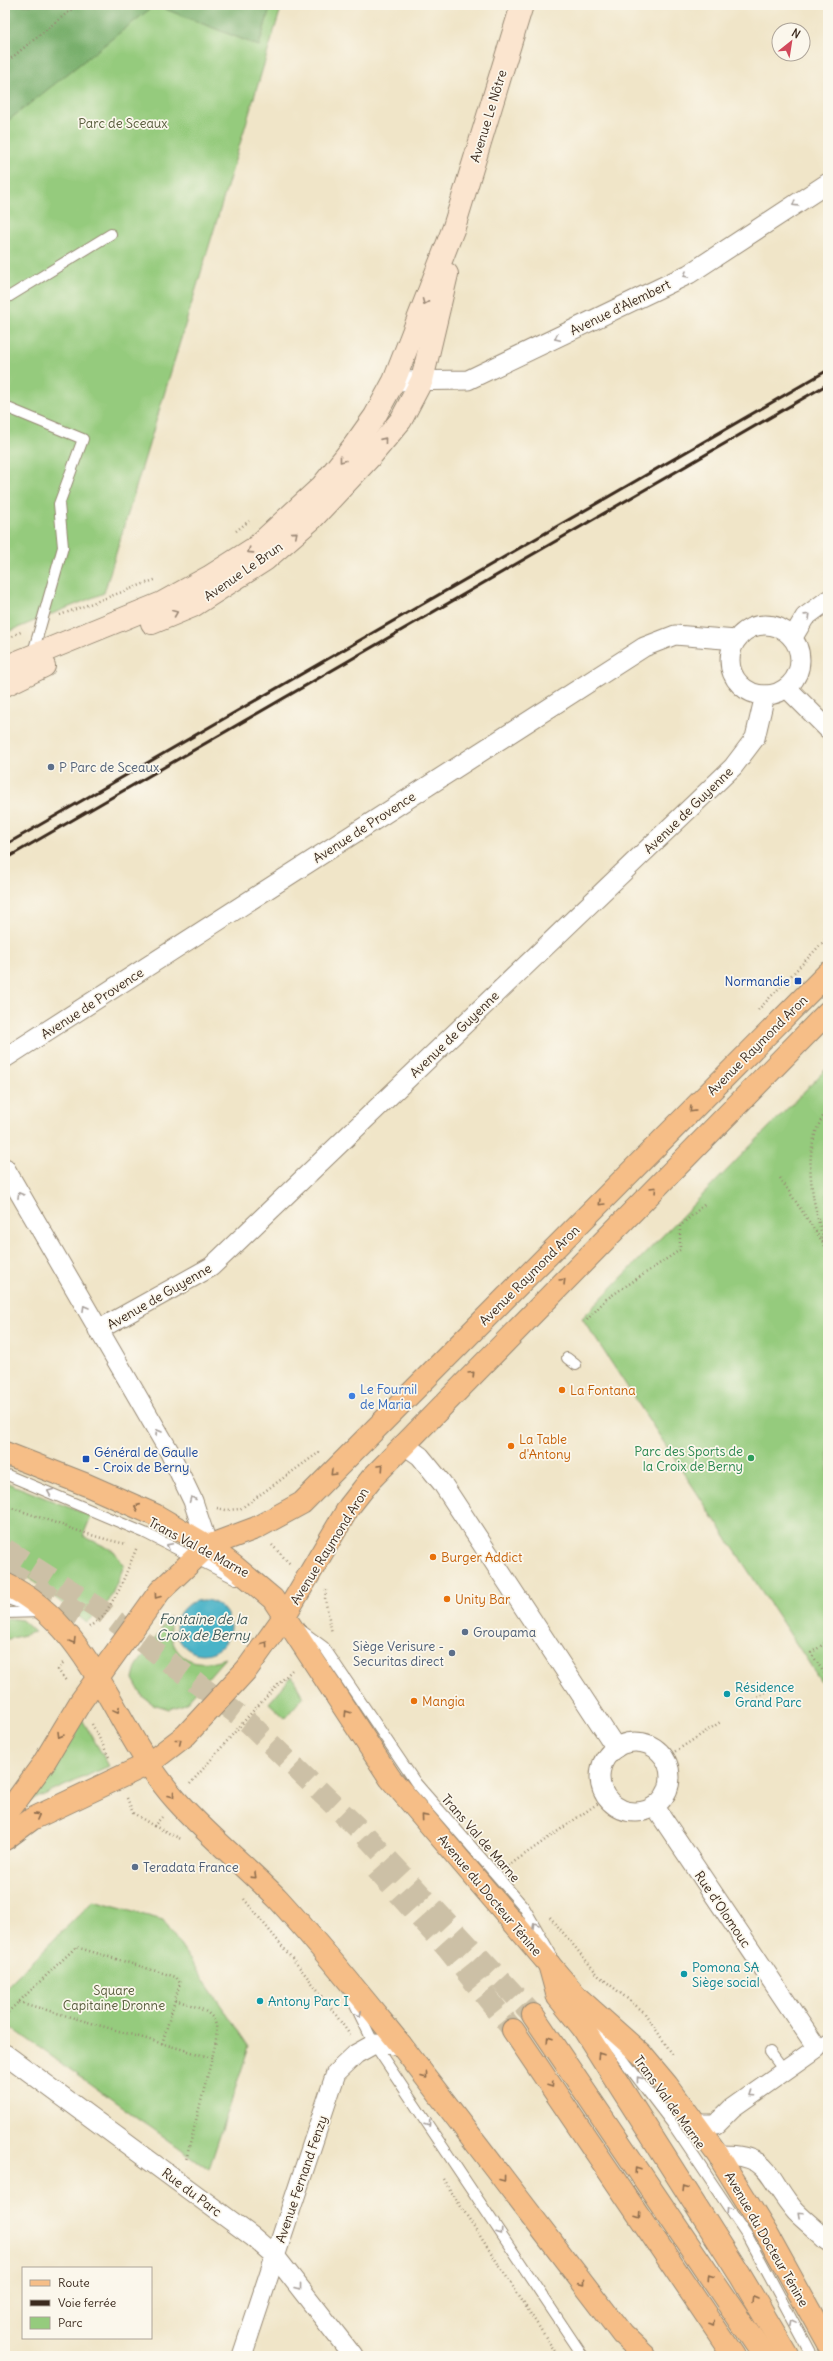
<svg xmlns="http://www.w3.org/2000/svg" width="833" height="2361" font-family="Delius,sans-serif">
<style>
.green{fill:#95cb7d;stroke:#687a4e}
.forest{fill:#78af6c;stroke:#5a6c45}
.water{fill:#49b3c7;stroke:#426e72}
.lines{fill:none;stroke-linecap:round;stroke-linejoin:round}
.highway-tunnel{stroke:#ccc0a6;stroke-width:22;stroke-dasharray:22 11;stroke-linecap:butt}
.lane-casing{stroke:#968873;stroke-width:12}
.street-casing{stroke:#968873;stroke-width:21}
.secondary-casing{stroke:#968873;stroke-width:24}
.primary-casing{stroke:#968873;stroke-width:24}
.highway-casing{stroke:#968873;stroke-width:24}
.path{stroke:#968873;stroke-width:2.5;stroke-dasharray:1 3;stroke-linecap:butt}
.lane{stroke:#fff;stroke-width:10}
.street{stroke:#fff;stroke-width:19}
.secondary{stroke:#fbe5cf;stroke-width:22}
.primary{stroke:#f6be87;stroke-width:22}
.highway{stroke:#f6be87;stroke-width:22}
.rail{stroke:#3b2a1e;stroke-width:3}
.oneway{stroke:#a79f9a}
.oneway2{stroke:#9b8876}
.oneway3{stroke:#8f6d4d}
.service-dot{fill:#5c6f8a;stroke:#fbf7ec;stroke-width:1.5}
.transit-dot{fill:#1a4fb4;stroke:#fbf7ec;stroke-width:1.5}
.food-dot{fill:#e8710a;stroke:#fbf7ec;stroke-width:1.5}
.shop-dot{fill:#3f7fe0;stroke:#fbf7ec;stroke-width:1.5}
.leisure-dot{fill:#2e9e5b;stroke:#fbf7ec;stroke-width:1.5}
.culture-dot{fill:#0f9aa8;stroke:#fbf7ec;stroke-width:1.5}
.labels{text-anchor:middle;stroke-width:3.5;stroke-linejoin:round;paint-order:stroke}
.street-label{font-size:13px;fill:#3b2a1e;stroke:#fbf7ec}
.park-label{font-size:13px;fill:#565a3a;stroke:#fbf7ec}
.service-label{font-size:13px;fill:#4e5e75;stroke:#fbf7ec;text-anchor:start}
.transit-label{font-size:13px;fill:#164399;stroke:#fbf7ec;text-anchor:end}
.shop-label{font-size:13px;fill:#366cbe;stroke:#fbf7ec;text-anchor:start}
.food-label{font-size:13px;fill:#c56008;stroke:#fbf7ec;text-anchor:start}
.leisure-label{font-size:13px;fill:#27864d;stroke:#fbf7ec;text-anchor:end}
.culture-label{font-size:13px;fill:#0d838f;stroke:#fbf7ec;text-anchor:start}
.water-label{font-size:14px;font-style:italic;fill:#405a59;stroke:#fbf7ec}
</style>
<rect width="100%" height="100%" fill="#fbf7ec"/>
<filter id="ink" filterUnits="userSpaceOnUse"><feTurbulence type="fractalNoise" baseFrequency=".025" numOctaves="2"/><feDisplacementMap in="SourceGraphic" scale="8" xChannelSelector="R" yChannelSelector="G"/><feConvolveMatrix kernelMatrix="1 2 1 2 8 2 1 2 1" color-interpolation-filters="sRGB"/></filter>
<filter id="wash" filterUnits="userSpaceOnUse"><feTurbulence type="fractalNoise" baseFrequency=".012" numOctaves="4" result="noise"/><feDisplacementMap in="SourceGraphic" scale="16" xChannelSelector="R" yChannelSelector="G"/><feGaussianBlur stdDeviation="0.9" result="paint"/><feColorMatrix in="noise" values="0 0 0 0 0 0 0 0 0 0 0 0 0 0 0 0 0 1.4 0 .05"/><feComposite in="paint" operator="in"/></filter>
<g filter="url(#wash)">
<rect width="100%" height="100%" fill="#f0e5c8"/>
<!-- green -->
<g class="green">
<polygon points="5,5 282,5 104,593 5,633"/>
<polygon points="828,1067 828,1692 582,1318"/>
<polygon points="5,1482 91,1516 83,1536 114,1551 124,1566 109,1601 87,1623 34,1581 5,1566"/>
<path d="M170,1616C167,1654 189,1671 225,1658L185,1704L169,1709L153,1704L143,1697L133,1679L136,1667Z"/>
<polygon points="8,1618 22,1620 35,1632 5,1640 5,1620"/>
<polygon points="292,1676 303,1697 285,1718 269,1703"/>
<polygon points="79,1714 109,1766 26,1803"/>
<polygon points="93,1901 163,1920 249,2047 209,2169 5,2023 5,1988"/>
</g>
<!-- forest -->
<polygon class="forest" points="5,5 271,5 259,46 155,5 5,123"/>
<!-- water -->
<circle class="water" cx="203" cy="1627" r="27"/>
</g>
<g filter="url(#ink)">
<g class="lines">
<!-- highway-tunnel -->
<g class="highway-tunnel">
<polyline points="5,1549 98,1608 249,1723 365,1835 533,2015"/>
<polyline points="5,1569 84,1617"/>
<polyline points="376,1869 447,1948 513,2030"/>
</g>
<!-- lane casing -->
<g class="lane-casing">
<g id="lane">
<polyline points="5,299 111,234"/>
<polyline points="5,404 8,408 83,439 59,504 63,547 32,656"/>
<polyline points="567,1358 576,1365"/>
<polyline points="5,1474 145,1533 236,1579"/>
<polyline points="5,1598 22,1604"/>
<polyline points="5,1613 43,1612"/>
<polyline points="301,1630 324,1647 416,1783 524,1907 551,1954"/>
<polyline points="351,1997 374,2044 583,2356"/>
<polyline points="600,2029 671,2122 747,2235 812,2356"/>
<polyline points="817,2048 828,2040"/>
<polyline points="770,2052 785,2072"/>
</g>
</g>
<!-- street casing -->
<g class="street-casing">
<g id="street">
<polyline points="394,381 468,380 689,274 828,183"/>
<circle cx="765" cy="660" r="35"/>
<polyline points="793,637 805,617 828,600"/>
<polyline points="787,688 828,729"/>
<polyline points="5,1058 644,647 675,635 736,640"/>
<polyline points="5,1168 169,1451 193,1501 208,1546"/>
<polyline points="98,1330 211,1267 733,767 755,738 765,695"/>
<polyline points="403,1444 420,1456 442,1483 616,1748"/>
<circle cx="635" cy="1777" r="35"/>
<polyline points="655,1807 817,2048 732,2108 716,2124 696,2124"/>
<polyline points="5,2054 253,2237 275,2256 353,2356"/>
<path d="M718,2155C772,2153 766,2178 796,2212C806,2222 818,2231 828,2241"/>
<polyline points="242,2356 336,2073 356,2054 374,2044 401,2045"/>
</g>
</g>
<!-- secondary casing -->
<g class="secondary-casing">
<g id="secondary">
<polyline points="152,623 193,606 265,560 312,519 371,456 401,420 422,380 447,274"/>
<polyline points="5,667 162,603 209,577 256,547 322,486 353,447 375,416 394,381 454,227 522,5"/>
<polyline points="5,685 44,666"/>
</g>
</g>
<!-- primary casing -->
<g class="primary-casing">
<g id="primary">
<polyline points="5,1453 87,1485 155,1515 208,1546 235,1567 273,1599 390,1778 577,1997 641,2054 667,2085 718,2155 767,2234 828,2344"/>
<path d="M5,1584C93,1626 115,1732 176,1800C208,1836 245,1865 278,1899C321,1946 361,1996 401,2045"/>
<polyline points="5,1816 43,1764 81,1701 160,1591 208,1546 256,1528 302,1503 828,973"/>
<polyline points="5,1839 32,1819 148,1764 186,1735 247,1669 284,1617 349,1507 371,1479 828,1012"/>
</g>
</g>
<!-- highway casing -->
<g class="highway-casing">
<g id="highway">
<polyline points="549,1964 558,1997 583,2028 740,2275 788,2356"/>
<polyline points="533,2015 764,2356"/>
<polyline points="513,2030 734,2356"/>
<polyline points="401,2045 622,2334 645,2356"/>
</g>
</g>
<!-- path -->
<g class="path">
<polyline points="5,63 77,5"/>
<polyline points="236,531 249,521"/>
<polyline points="60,615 157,579"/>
<polyline points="5,639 23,631"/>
<polyline points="758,1010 828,937"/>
<polyline points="780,1178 828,1250"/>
<path d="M825,1246C813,1201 798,1150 828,1109"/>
<polyline points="587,1320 605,1300 680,1250 680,1226 705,1204"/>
<path d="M5,1506C46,1518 85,1536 127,1544"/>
<polyline points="217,1508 226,1510 240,1509 321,1451"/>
<polyline points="272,1545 291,1565"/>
<polyline points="326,1590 325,1599 332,1633"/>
<polyline points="89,1627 103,1617 119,1590 137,1547"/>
<polyline points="828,1641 811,1653 828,1679"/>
<polyline points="63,1663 58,1670 67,1682"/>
<polyline points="751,1702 779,1683"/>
<polyline points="92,1724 110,1759"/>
<polyline points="665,1758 722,1721"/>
<polyline points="190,1784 253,1711 293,1669"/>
<polyline points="127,1798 133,1813 154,1826 162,1817"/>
<polyline points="154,1826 181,1839"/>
<polyline points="508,1866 607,1797"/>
<polyline points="244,1899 321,1994 350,2035"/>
<polyline points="550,1917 599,1976 644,2012 673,2055"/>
<path d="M175,2000C215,2012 223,2016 212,2058"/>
<polyline points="19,2002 212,2058 186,2160"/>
<polyline points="5,2015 76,1947 176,1977 180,1983 162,2044"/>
<polyline points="443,2179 558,2356"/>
</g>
<!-- lane -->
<use href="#lane" class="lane"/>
<!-- street -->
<use href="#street" class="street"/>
<!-- secondary -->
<use href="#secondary" class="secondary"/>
<!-- primary -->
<use href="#primary" class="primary"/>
<!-- highway -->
<use href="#highway" class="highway"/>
<!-- rail -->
<g class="rail">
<polyline points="5,845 828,370"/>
<polyline points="5,859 828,384"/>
</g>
</g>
<!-- one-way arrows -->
<defs><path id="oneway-chevron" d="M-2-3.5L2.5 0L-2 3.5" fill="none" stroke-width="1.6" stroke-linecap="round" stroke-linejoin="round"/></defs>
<g class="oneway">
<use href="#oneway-chevron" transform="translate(795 204) rotate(148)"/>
<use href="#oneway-chevron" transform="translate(686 275) rotate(151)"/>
<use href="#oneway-chevron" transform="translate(557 338) rotate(155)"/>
<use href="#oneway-chevron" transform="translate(808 616) rotate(-44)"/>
<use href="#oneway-chevron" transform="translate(20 1195) rotate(-120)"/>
<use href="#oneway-chevron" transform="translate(85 1308) rotate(-120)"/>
<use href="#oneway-chevron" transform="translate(158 1432) rotate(-120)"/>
<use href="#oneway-chevron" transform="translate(50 1492) rotate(-157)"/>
<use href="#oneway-chevron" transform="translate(192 1499) rotate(-112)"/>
<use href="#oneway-chevron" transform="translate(169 1546) rotate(-153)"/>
<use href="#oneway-chevron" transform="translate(535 1925) rotate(-120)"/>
<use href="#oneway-chevron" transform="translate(359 2014) rotate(64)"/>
<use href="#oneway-chevron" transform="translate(639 2079) rotate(-128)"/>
<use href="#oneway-chevron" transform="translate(752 2094) rotate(146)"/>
<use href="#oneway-chevron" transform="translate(428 2124) rotate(56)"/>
<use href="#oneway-chevron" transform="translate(729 2209) rotate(-124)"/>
<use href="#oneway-chevron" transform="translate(800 2214) rotate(-137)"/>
<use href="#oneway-chevron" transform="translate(500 2232) rotate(56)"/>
<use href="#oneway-chevron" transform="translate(299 2287) rotate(52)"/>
<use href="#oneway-chevron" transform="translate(793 2322) rotate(-118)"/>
</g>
<g class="oneway2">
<use href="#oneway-chevron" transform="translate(425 302) rotate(112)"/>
<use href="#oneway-chevron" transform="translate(384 440) rotate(-51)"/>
<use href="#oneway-chevron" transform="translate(342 460) rotate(128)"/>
<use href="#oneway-chevron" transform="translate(295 534) rotate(-41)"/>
<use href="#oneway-chevron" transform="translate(250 551) rotate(147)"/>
<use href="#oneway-chevron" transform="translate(175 613) rotate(-22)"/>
</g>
<g class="oneway3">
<use href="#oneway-chevron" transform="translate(692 1110) rotate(135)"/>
<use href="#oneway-chevron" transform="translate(654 1189) rotate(-45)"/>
<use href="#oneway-chevron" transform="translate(601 1203) rotate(135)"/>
<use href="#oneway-chevron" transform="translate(563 1281) rotate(-45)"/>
<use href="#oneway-chevron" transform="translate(472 1374) rotate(-46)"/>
<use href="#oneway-chevron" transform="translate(381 1467) rotate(-47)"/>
<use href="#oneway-chevron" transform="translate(333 1473) rotate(135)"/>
<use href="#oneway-chevron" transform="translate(137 1507) rotate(-156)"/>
<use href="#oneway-chevron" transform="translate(157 1596) rotate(126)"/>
<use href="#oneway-chevron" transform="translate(73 1641) rotate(59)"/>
<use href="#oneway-chevron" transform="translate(265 1644) rotate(-54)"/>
<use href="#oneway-chevron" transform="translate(117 1710) rotate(62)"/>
<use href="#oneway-chevron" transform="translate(347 1713) rotate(-123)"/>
<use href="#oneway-chevron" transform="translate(60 1735) rotate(121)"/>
<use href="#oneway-chevron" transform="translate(179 1741) rotate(-38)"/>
<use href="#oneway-chevron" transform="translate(172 1795) rotate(52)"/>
<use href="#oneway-chevron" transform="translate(37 1816) rotate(-28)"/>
<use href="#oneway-chevron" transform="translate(424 1817) rotate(-131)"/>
<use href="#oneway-chevron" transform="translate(254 1876) rotate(44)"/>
<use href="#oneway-chevron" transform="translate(549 2039) rotate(-124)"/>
<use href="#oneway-chevron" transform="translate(600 2055) rotate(-122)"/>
<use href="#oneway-chevron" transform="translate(425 2076) rotate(52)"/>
<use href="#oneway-chevron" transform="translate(551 2085) rotate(56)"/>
<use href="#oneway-chevron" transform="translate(637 2170) rotate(-124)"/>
<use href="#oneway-chevron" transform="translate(503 2179) rotate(53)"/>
<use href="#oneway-chevron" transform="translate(685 2188) rotate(-122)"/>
<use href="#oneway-chevron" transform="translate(639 2216) rotate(56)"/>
<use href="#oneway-chevron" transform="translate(710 2277) rotate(-124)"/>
<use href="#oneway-chevron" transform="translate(582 2283) rotate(52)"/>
<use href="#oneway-chevron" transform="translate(754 2298) rotate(-121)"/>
<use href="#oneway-chevron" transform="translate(712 2324) rotate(56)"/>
</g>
</g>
<!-- markers -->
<g class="service-dot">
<circle cx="51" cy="767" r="4"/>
<circle cx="465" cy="1632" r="4"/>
<circle cx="452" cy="1653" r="4"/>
<circle cx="135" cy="1867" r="4"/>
</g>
<g class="transit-dot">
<rect x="794" y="977" width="8" height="8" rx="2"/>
<rect x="82" y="1455" width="8" height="8" rx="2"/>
</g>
<g class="food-dot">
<circle cx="562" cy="1390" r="4"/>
<circle cx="511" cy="1446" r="4"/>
<circle cx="433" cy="1557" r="4"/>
<circle cx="447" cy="1599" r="4"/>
<circle cx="414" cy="1701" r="4"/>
</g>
<circle class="shop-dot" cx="352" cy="1396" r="4"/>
<circle class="leisure-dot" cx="751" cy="1458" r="4"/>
<g class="culture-dot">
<circle cx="727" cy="1694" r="4"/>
<circle cx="684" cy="1974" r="4"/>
<circle cx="260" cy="2001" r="4"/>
</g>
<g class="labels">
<!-- street labels -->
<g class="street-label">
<text transform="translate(488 116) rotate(-73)" y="5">Avenue Le Nôtre</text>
<text transform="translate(620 307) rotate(-26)" y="5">Avenue d'Alembert</text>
<text transform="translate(243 571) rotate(-35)" y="5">Avenue Le Brun</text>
<text transform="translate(688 810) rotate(-44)" y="5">Avenue de Guyenne</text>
<text transform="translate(364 827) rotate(-33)" y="5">Avenue de Provence</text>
<text transform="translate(92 1003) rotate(-33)" y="5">Avenue de Provence</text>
<text transform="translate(454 1034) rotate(-44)" y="5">Avenue de Guyenne</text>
<text transform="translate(757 1045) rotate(-45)" y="5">Avenue Raymond Aron</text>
<text transform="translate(529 1275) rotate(-45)" y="5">Avenue Raymond Aron</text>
<text transform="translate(159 1296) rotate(-30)" y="5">Avenue de Guyenne</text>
<text transform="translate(329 1546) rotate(-58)" y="5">Avenue Raymond Aron</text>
<text transform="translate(199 1547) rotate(28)" y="5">Trans Val de Marne</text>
<text transform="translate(481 1838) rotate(49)" y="5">Trans Val de Marne</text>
<text transform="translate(490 1895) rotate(50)" y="5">Avenue du Docteur Ténine</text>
<text transform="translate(723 1909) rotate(56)" y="5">Rue d'Olomouc</text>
<text transform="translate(670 2102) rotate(54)" y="5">Trans Val de Marne</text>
<text transform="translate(301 2179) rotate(-71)" y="5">Avenue Fernand Fenzy</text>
<text transform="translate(192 2192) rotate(37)" y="5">Rue du Parc</text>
<text transform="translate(767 2239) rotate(60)" y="5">Avenue du Docteur Ténine</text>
</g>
<!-- park labels -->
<g class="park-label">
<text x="123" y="128">Parc de Sceaux</text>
<text x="114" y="1995">Square<tspan x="114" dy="15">Capitaine Dronne</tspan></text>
</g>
<!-- service labels -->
<g class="service-label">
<text x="59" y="772">P Parc de Sceaux</text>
<text x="473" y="1637">Groupama</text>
<text x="444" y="1651" text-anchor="end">Siège Verisure -<tspan x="444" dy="15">Securitas direct</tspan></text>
<text x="143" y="1872">Teradata France</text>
</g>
<!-- transit labels -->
<g class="transit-label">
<text x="790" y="986">Normandie</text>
<text x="94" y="1457" text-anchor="start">Général de Gaulle<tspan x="94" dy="15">- Croix de Berny</tspan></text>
</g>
<!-- shop labels -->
<g class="shop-label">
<text x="360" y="1394">Le Fournil<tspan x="360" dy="15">de Maria</tspan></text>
</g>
<!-- food labels -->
<g class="food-label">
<text x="570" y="1395">La Fontana</text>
<text x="519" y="1444">La Table<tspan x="519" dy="15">d'Antony</tspan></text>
<text x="441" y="1562">Burger Addict</text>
<text x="455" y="1604">Unity Bar</text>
<text x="422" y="1706">Mangia</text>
</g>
<!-- leisure labels -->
<g class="leisure-label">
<text x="743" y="1456">Parc des Sports de<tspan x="743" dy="15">la Croix de Berny</tspan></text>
</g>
<!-- culture labels -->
<g class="culture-label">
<text x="735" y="1692">Résidence<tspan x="735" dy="15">Grand Parc</tspan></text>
<text x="692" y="1972">Pomona SA<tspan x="692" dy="15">Siège social</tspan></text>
<text x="268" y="2006">Antony Parc I</text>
</g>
<!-- water labels -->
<g class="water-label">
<text x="203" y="1624">Fontaine de la<tspan x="203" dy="16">Croix de Berny</tspan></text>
</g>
</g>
<!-- margin -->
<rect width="833" height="2361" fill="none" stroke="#fbf7ec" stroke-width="20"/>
<!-- legend -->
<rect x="22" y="2267" width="130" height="72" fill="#fbf7ec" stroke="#aea59a"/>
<rect x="30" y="2280" width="20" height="6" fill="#f6be87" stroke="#aea59a"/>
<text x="58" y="2287" font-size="12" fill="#3b2a1e">Route</text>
<rect x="30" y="2300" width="20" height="6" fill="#3b2a1e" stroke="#aea59a"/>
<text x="58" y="2307" font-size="12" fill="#3b2a1e">Voie ferrée</text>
<rect x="30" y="2317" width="20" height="12" fill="#95cb7d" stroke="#aea59a"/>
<text x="58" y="2327" font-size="12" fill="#3b2a1e">Parc</text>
<!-- north arrow -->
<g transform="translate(791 42) rotate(30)"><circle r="19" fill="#fbf7ec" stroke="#aea59a"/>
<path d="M0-3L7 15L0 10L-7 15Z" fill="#d1495b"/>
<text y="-6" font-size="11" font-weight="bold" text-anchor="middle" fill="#3b2a1e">N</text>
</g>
</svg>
